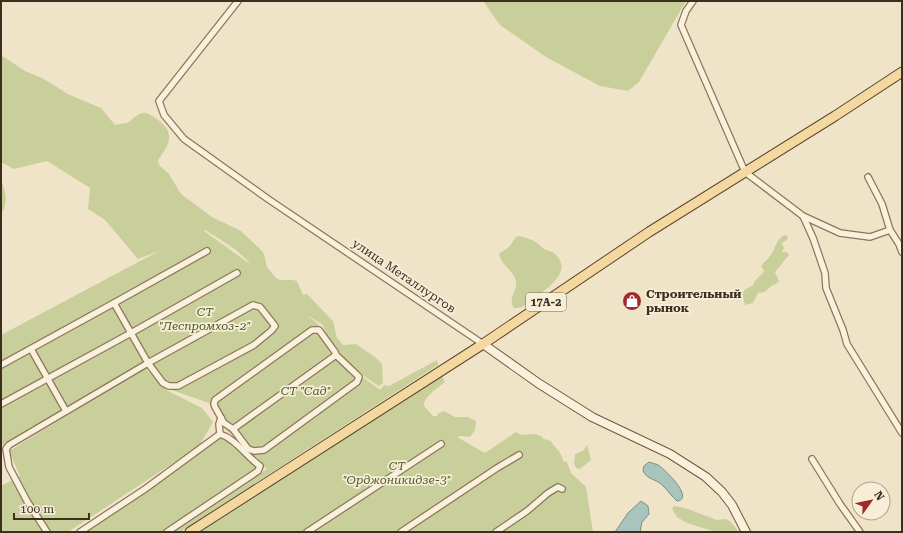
<svg xmlns="http://www.w3.org/2000/svg" width="903" height="533" font-family="'Roboto Serif',serif">
<style>
.green{fill:#c9cf9b;fill-rule:evenodd}
.water{fill:#a9c4bc;stroke:#6f938a}
.lines{fill:none;stroke-linecap:round;stroke-linejoin:round}
.street-casing{stroke:#8d765c;stroke-width:8}
.secondary-casing{stroke:#6f573f;stroke-width:10}
.primary-casing{stroke:#5b4430;stroke-width:11}
.street{stroke:#faf1dc;stroke-width:5.5}
.secondary{stroke:#faf1dc;stroke-width:8}
.primary{stroke:#f3d9a0;stroke-width:9}
.labels{text-anchor:middle;stroke-width:3.5;stroke-linejoin:round;paint-order:stroke}
.shield{fill:#f7eed8;stroke:#756857;stroke-width:1}
.shield-label{font-size:11px;font-weight:bold;fill:#3d2e20}
.street-label{font-size:12px;fill:#3d2e20;stroke:#f7eed8}
.poi-label{font-size:12px;font-weight:bold;fill:#3d2e20;stroke:#f7eed8;text-anchor:start}
.park-label{font-size:12px;font-style:italic;fill:#4d5a26;stroke:#f7eed8}
</style>
<rect width="100%" height="100%" fill="#f0e4c8"/>
<!-- green -->
<g class="green">
<polygon points="483,1 686,1 639,82 628,91 600,86 546,57 500,25"/>
<path d="M1,55L25,71L42,78L68,94L101,108L115,125C118,124 123,124 127,123C132,120 137,114 143,113C147,112 150,115 154,117C175,131 172,141 158,160L159,165L169,174L181,194L212,217L241,231L261,250L264,254L267,267L276,278L280,280H293L297,281L303,295L307,294L333,321L337,338L343,345L356,344L375,357L382,364L383,383L379,386C362,377 326,345 323,325L307,315L318,324L326,339L339,354L360,375L380,390L384,385L389,386L437,360L438,365L180,532H169L267,469L223,427L209,403L169,389L149,363L1,446V335L159,251L138,259L105,220L88,209L90,188L47,161L14,169L1,162ZM205,230C221,240 239,250 250,264L204,231Z"/>
<path d="M1,182C7,192 8,204 1,214Z"/>
<path d="M785,235L788,237L787,240L782,243L784,248L782,252H787L789,255L775,272L779,281L776,284L771,286L765,292L758,293L753,303L745,305L742,293L746,289L753,285C755,279 761,276 764,271L761,266C764,262 767,260 770,256C776,249 775,239 785,235Z"/>
<path d="M520,236C524,237 530,239 534,241C538,243 541,247 544,249C548,251 552,251 555,254C573,270 550,286 538,296C531,301 524,309 514,308C507,298 518,290 516,281C513,270 501,265 499,254L509,247L516,237Z"/>
<polygon points="145,368 168,391 202,408 213,422 199,446 68,532 1,532 1,486 20,476 9,451"/>
<path d="M442,376L445,382C438,388 424,396 424,406L433,416H437L439,413L444,411L455,417H468L476,421L475,430L470,437L461,436L457,437L485,453L516,432L521,435L535,434L541,436L544,439L551,441C556,450 561,450 563,461L567,462L571,473L586,487L593,532H198L384,411H388Z"/>
<polygon points="220,436 226,437 257,466 255,470 164,532 86,532 146,491"/>
<polygon points="587,445 591,460 580,469 576,468 574,464 575,454 583,451"/>
<polygon points="674,506 685,508 717,520 726,519 731,522 739,532 716,532 687,523 677,517 672,509"/>
</g>
<!-- water -->
<g class="water">
<path d="M649,462C652,463 656,464 658,465C665,469 695,499 677,501C671,496 667,489 661,484C655,479 647,479 643,471L644,466Z"/>
<polygon points="641,501 648,506 649,514 642,522 640,532 615,532 628,513"/>
</g>
<g class="lines">
<!-- street casing -->
<g class="street-casing">
<g id="street">
<polyline points="238,1 159,101 164,115 184,139 268,199 483,344"/>
<polyline points="693,1 686,11 681,25 745,172 803,216 840,233 870,237 890,230"/>
<polyline points="868,177 882,204 890,230 899,244 902,252"/>
<polyline points="803,216 813,238 825,273 826,288 843,330 847,344 902,433"/>
<polyline points="31,349 66,411"/>
<polyline points="1,365 114,303"/>
<polyline points="1,404 131,333 237,273"/>
<polyline points="233,429 336,355 335,352 319,330 312,330 215,400 214,404 215,407 224,423 233,429 248,449 254,451 264,450 357,382 359,377 356,374 336,355"/>
<polyline points="220,434 219,424 221,418"/>
<polyline points="812,459 840,504 860,532"/>
<polyline points="47,532 27,501 9,467 6,449 9,445 148,363 253,305 260,307 275,326 271,331 254,345 178,386 169,386 163,383 148,363 114,303 207,251"/>
<path d="M80,532L145,489L220,434C236,439 246,456 260,466L258,471L167,532"/>
<polyline points="307,532 441,444"/>
<polyline points="401,532 497,468 519,455"/>
<polyline points="496,532 527,511 548,493 558,487 562,489"/>
</g>
</g>
<!-- secondary casing -->
<g class="secondary-casing">
<polyline id="secondary" points="483,344 538,383 592,417 670,454 706,477 722,492 732,505 746,532"/>
</g>
<!-- primary casing -->
<g class="primary-casing">
<polyline id="primary" points="190,532 483,344 649,232 835,116 902,72"/>
</g>
<!-- street -->
<use href="#street" class="street"/>
<!-- secondary -->
<use href="#secondary" class="secondary"/>
<!-- primary -->
<use href="#primary" class="primary"/>
</g>
<!-- icons -->
<defs>
<g id="shop-disc" transform="scale(1)"><circle r="9.5" fill="#9e2a2b" stroke="#f7eed8"/><path d="M-5-2.5h2.3a2.7 3.5 0 0 1 5.4 0H5L5.5 6h-11ZM-1.5-2.5h3a1.5 2.3 0 0 0-3 0Z" fill="#fff"/></g>
</defs>
<g fill-rule="evenodd">
<use href="#shop-disc" x="632" y="301"/>
</g>
<g class="labels">
<!-- shield labels -->
<rect class="shield" x="526" y="293" width="40" height="18" rx="3"/>
<g class="shield-label">
<text x="546" y="306">17А-2</text>
</g>
<!-- street labels -->
<g class="street-label">
<text transform="translate(404 276) rotate(34)" y="4">улица Металлургов</text>
</g>
<!-- poi labels -->
<g class="poi-label">
<text x="646" y="298">Строительный<tspan x="646" dy="14">рынок</tspan></text>
</g>
<!-- park labels -->
<g class="park-label">
<text x="205" y="316">СТ<tspan x="205" dy="14">"Леспромхоз-2"</tspan></text>
<text x="306" y="395">СТ "Сад"</text>
<text x="397" y="470">СТ<tspan x="397" dy="14">"Орджоникидзе-3"</tspan></text>
</g>
</g>
<!-- border -->
<rect width="903" height="533" fill="none" stroke="#3d2e20" stroke-width="4"/>
<!-- north arrow -->
<g transform="translate(871 501) rotate(57)"><circle r="19" fill="#f7eed8" stroke="#ada18e"/>
<path d="M0-3L7 15L0 10L-7 15Z" fill="#9e2a2b"/>
<text y="-6" font-size="11" font-weight="bold" text-anchor="middle" fill="#3d2e20">N</text>
</g>
<!-- scale -->
<path d="M14 513v6h75v-6" fill="none" stroke="#3d2e20" stroke-width="2"/>
<text x="20" y="513" font-size="12" fill="#3d2e20" stroke="#f7eed8" stroke-width="3" paint-order="stroke">100 m</text>
</svg>
